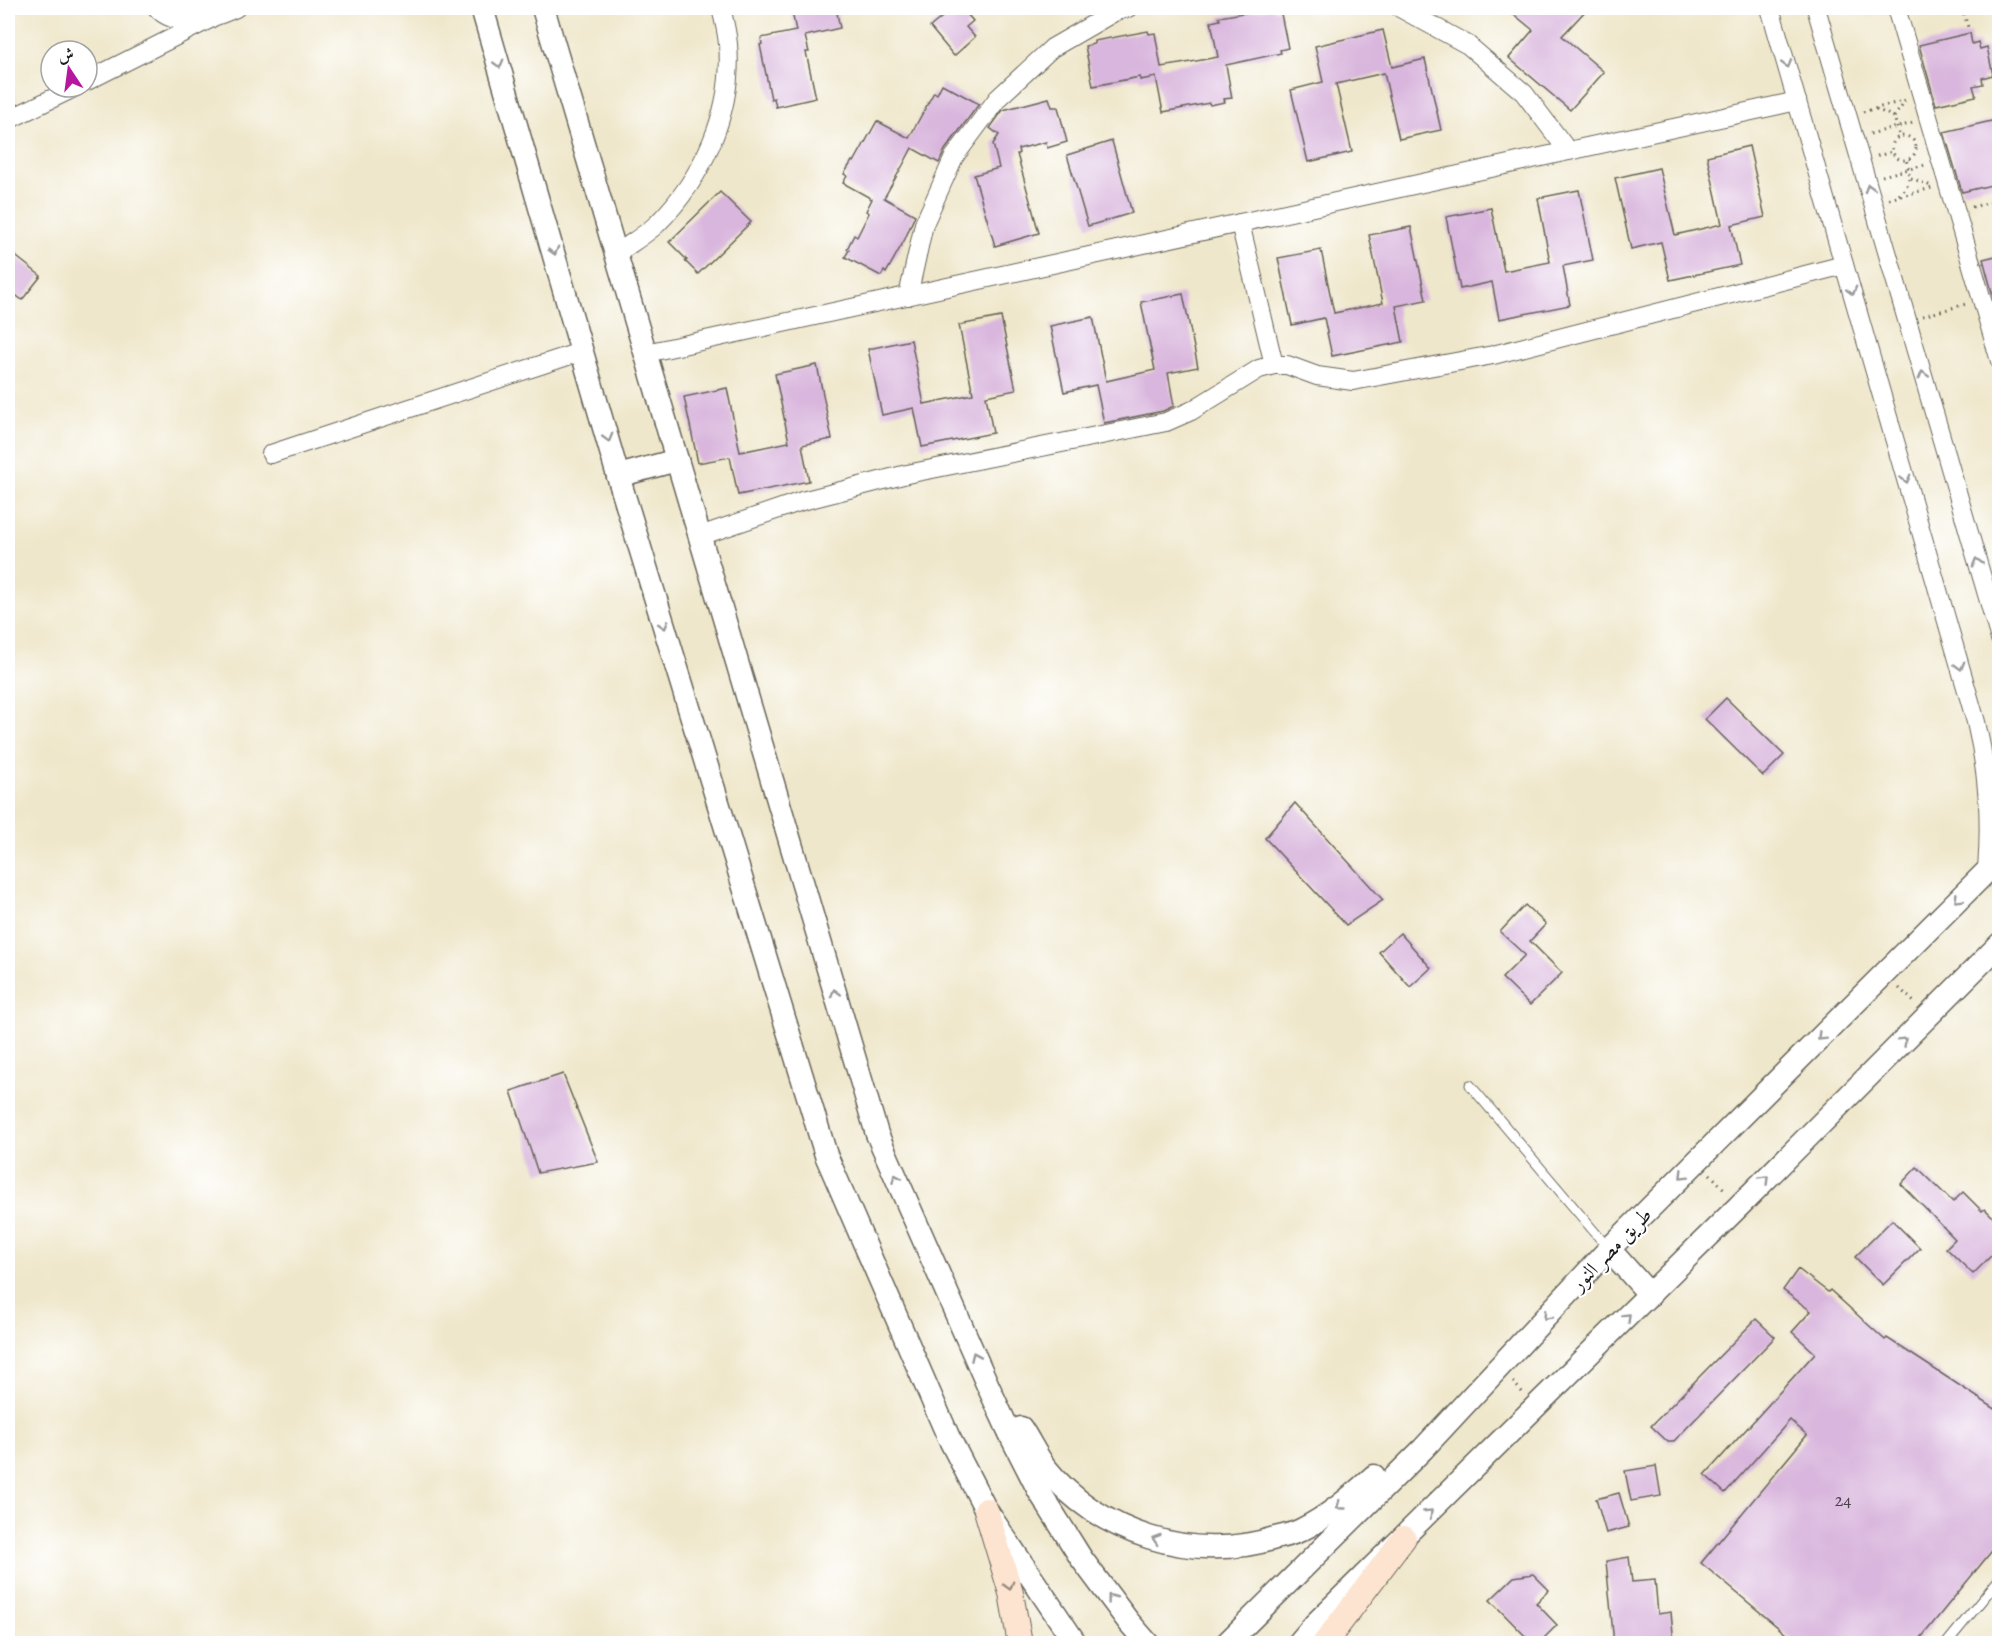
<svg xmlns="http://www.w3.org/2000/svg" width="2007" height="1651" font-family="Alegreya,Amiri,serif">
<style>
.building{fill:#d9b6dd}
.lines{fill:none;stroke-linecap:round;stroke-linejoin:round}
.service-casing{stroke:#666359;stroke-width:11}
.minor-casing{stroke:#666359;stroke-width:20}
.tertiary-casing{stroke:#666359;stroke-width:25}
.secondary-casing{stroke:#666359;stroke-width:26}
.path{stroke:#666359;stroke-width:3;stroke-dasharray:1.5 4.5;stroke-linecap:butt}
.service{stroke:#fff;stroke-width:9}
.minor{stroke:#fff;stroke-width:18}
.tertiary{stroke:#fff;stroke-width:22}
.secondary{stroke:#fde4d0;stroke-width:24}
.oneway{stroke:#999}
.oneway2{stroke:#988a7f}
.labels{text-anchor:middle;stroke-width:4.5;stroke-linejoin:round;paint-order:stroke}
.number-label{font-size:18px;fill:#4b424c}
.street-label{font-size:21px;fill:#1c1c1c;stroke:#fff}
</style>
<rect width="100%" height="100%" fill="#fff"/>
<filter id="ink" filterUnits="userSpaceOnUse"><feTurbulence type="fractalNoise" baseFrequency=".0167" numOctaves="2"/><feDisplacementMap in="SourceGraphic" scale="12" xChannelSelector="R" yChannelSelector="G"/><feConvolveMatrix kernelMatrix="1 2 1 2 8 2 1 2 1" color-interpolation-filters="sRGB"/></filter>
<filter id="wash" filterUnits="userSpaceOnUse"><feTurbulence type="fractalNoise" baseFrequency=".008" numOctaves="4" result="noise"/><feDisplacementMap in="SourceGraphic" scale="24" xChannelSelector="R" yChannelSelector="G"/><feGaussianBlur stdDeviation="1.35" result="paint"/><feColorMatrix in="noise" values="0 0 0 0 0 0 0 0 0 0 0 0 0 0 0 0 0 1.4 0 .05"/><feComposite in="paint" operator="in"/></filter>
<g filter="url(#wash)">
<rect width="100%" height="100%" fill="#efe7cb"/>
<g id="blocks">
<!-- building -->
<g class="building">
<polygon points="794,8 836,8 840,28 805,36 809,52 806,52 816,98 776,107 774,98 771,99 760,45 762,44 761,38 796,31 792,12 795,12"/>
<polygon points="953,8 962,8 973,21 966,27 975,37 954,56 930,27"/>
<polygon points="1272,8 1274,10 1280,9 1288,48 1280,50 1281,53 1226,65 1232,98 1224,99 1225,102 1210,105 1209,103 1163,112 1156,77 1140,80 1140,77 1093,86 1085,46 1094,44 1094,41 1148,31 1149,34 1155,33 1161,67 1180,64 1218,57 1211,22 1220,20 1219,17"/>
<polygon points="1506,8 1588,8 1562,36 1604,72 1570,110 1509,58 1533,30"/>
<polygon points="1383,30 1392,67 1425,59 1441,130 1399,139 1384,73 1336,84 1352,152 1308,162 1291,90 1323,82 1315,46"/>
<polygon points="1970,33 1972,44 1978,42 1980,49 1987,47 1993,75 1982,78 1983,84 1973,86 1976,96 1936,105 1919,45"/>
<polygon points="942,84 979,104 945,150 939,163 912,148 903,165 884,198 915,215 905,239 886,273 884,271 881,276 845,257 849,250 847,249 854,235 857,237 869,213 866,211 872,199 843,183 847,176 844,174 852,161 854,162 877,121 909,138 934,92 937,94"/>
<polygon points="1049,98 1052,107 1058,107 1067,142 1047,148 1046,142 1018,149 1019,153 1017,154 1039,233 995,246 974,175 999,168 993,144 999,135 990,128 1003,110"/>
<polygon points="2000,119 2000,183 1962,192 1944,132"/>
<polygon points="1112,141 1132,213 1088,226 1067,155"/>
<polygon points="1749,146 1765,217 1731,225 1740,265 1670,280 1661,242 1631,249 1615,178 1659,168 1675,235 1722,224 1707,156"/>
<polygon points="1579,190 1593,260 1563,266 1570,305 1499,319 1492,282 1460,289 1446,217 1491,208 1504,271 1550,262 1538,198"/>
<polygon points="720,192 751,222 698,274 685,261 687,260 669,242"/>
<polygon points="1411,227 1426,300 1396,306 1403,342 1332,356 1324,318 1292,325 1278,258 1321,250 1334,313 1383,303 1369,235"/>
<polygon points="13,254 41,276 22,300 8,289 8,262"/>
<polygon points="2000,255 2000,307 1996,307 1983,259"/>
<polygon points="1183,294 1198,367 1168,373 1174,406 1163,411 1104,423 1096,385 1064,392 1050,326 1093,317 1106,381 1155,370 1141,302"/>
<polygon points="1001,317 1016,390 986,396 993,433 922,447 914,408 882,415 868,349 911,340 924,404 973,394 959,325"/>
<polygon points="817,365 832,439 802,445 809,481 738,495 730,457 698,463 684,397 727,388 740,452 789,442 775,374"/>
<polygon points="1726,698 1784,755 1763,776 1705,719"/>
<polygon points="1295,803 1383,900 1346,925 1265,838"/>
<polygon points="1525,905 1546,924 1530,941 1562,973 1530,1005 1502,978 1525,955 1500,932"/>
<polygon points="1400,933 1431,968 1410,987 1379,952"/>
<polygon points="563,1074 598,1162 538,1173 511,1091"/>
<polygon points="1917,1167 1953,1202 1963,1192 1982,1211 1985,1209 2000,1224 2000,1247 1973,1274 1946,1248 1955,1239 1901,1184"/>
<polygon points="1892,1220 1920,1248 1883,1285 1855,1257"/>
<polygon points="1798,1269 1828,1292 1830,1290 1885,1340 1887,1338 2000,1412 2000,1541 1916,1644 1798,1644 1701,1563 1807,1435 1790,1420 1725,1493 1705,1475 1815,1353 1792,1332 1811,1311 1783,1290"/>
<polygon points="1756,1319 1775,1337 1673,1442 1668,1442 1651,1426"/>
<polygon points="1656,1466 1661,1496 1631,1501 1625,1471"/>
<polygon points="1619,1493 1629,1527 1606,1533 1596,1499"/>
<polygon points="1629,1557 1632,1582 1655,1580 1658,1614 1671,1612 1674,1644 1614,1644 1606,1561"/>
<polygon points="1533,1574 1549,1590 1536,1603 1557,1625 1538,1644 1533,1644 1490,1600 1514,1577"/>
</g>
</g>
</g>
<g filter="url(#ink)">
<use href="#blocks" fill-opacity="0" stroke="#666359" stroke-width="1.5"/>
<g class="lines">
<!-- service casing -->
<g class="service-casing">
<g id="service">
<polyline points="1470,1085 1609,1249"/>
<polyline points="1946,1644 2000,1578"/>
</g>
</g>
<!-- minor casing -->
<g class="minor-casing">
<g id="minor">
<path d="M157,8C161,13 166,16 172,18C198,25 212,18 236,8"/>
<polyline points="1400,8 1468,45 1524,93 1568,151"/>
<path d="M1770,8L1976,722C1988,773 1991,818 1987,870"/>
<polyline points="1816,8 2000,639"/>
<polyline points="1896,8 2000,361"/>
<polyline points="87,81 210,19"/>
<polyline points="8,120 76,87"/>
<polyline points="1240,223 1274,365"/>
<path d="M616,254C630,244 645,235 657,224C703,178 734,110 728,44C727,32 724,20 721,8"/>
<polyline points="908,296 924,224 954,157 998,98 1052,48 1116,11 1128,8"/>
<polyline points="646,353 1797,101"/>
<polyline points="271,454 583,351"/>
<polyline points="700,536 802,501 907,474 1166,422 1191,411 1259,369 1274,365 1287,365 1317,376 1353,381 1493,355 1844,265"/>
</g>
</g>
<!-- tertiary casing -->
<g class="tertiary-casing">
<g id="tertiary">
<polyline points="482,8 618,476 826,1155 948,1436 986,1510 1076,1644"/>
<polyline points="543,8 877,1134 988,1386 1013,1440 1039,1491 1081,1558 1128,1621 1148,1644"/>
<polyline points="618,476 677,460"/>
<polyline points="1609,1249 1650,1295"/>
<path d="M1021,1428C1029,1440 1036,1455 1045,1467C1098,1534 1194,1564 1275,1538C1284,1536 1293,1534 1301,1530C1329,1516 1351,1497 1374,1476"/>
<polyline points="1226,1644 1423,1449 1609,1249 2000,858"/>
<polyline points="1298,1644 1314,1625 1740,1205 2000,944"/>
</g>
</g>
<!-- secondary casing -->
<g class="secondary-casing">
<g id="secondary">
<polyline points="986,1510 1011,1593 1020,1644"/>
<polyline points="1324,1644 1404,1538"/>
</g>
</g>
<!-- path -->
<g class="path">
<polyline points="1962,8 1968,27"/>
<polyline points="1876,109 1894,117 1900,137"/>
<polyline points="1863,112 1906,100"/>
<polyline points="1894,117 1905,102"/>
<polyline points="1870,134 1913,123"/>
<circle cx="1904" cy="148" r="12"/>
<polyline points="1877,156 1892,152"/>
<polyline points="1882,176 1925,165"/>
<polyline points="1911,178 1931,186"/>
<path d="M1899,195C1912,184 1910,175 1906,159"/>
<polyline points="1889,199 1932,188"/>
<polyline points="1972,207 2000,200"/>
<polyline points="1923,316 1966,304"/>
<polyline points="1899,988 1914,1002"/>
<polyline points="1710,1174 1726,1191"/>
<polyline points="1513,1382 1523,1393"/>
</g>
<!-- service -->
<use href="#service" class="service"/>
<!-- minor -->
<use href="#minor" class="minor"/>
<!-- tertiary -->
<use href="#tertiary" class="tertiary"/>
<!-- secondary -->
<use href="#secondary" class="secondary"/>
</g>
<!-- one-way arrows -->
<defs><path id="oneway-chevron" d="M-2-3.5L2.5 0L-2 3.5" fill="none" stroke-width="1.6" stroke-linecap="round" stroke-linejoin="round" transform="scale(1.5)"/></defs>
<g class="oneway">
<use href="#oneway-chevron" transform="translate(499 64) rotate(74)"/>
<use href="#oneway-chevron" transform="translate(1787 64) rotate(74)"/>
<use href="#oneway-chevron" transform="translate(1869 188) rotate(-106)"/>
<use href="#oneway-chevron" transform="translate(554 251) rotate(74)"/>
<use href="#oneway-chevron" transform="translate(1852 291) rotate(74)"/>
<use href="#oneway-chevron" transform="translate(1923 375) rotate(-106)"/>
<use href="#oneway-chevron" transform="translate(608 438) rotate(74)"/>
<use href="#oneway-chevron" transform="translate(1906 479) rotate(74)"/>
<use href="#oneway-chevron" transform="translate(1977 562) rotate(-106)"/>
<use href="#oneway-chevron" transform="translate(664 625) rotate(73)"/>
<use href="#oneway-chevron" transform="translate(1960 666) rotate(74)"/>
<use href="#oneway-chevron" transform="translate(1958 899) rotate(135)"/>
<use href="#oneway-chevron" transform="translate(835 993) rotate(-106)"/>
<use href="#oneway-chevron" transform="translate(1821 1037) rotate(135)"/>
<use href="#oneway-chevron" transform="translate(1903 1041) rotate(-45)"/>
<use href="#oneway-chevron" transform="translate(1683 1175) rotate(135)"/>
<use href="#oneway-chevron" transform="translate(896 1178) rotate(-114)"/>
<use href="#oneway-chevron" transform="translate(1765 1179) rotate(-45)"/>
<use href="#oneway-chevron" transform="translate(1547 1316) rotate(133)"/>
<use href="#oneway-chevron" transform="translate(1627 1317) rotate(-45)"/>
<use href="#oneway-chevron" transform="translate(975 1356) rotate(-114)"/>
<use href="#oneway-chevron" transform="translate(1340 1506) rotate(144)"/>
<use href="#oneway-chevron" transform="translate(1429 1513) rotate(-45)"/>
<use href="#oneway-chevron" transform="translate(1156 1539) rotate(-162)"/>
<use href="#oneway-chevron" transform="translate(1111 1598) rotate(-127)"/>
</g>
<use class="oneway2" href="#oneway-chevron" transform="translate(1009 1586) rotate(74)"/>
</g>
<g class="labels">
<!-- number labels -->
<g class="number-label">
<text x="1843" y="1506">24</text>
</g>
<!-- street labels -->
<g class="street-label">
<text transform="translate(1611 1249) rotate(-46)" y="7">طريق مصر النور</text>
</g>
</g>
<!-- margin -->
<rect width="2007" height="1651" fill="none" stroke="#fff" stroke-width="30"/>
<!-- north arrow -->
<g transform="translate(69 69) rotate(347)"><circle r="28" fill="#ffffff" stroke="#a4a4a4" stroke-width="1.5"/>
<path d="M0-4.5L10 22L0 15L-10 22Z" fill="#b5179e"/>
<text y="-9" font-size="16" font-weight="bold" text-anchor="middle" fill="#1c1c1c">ش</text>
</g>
</svg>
